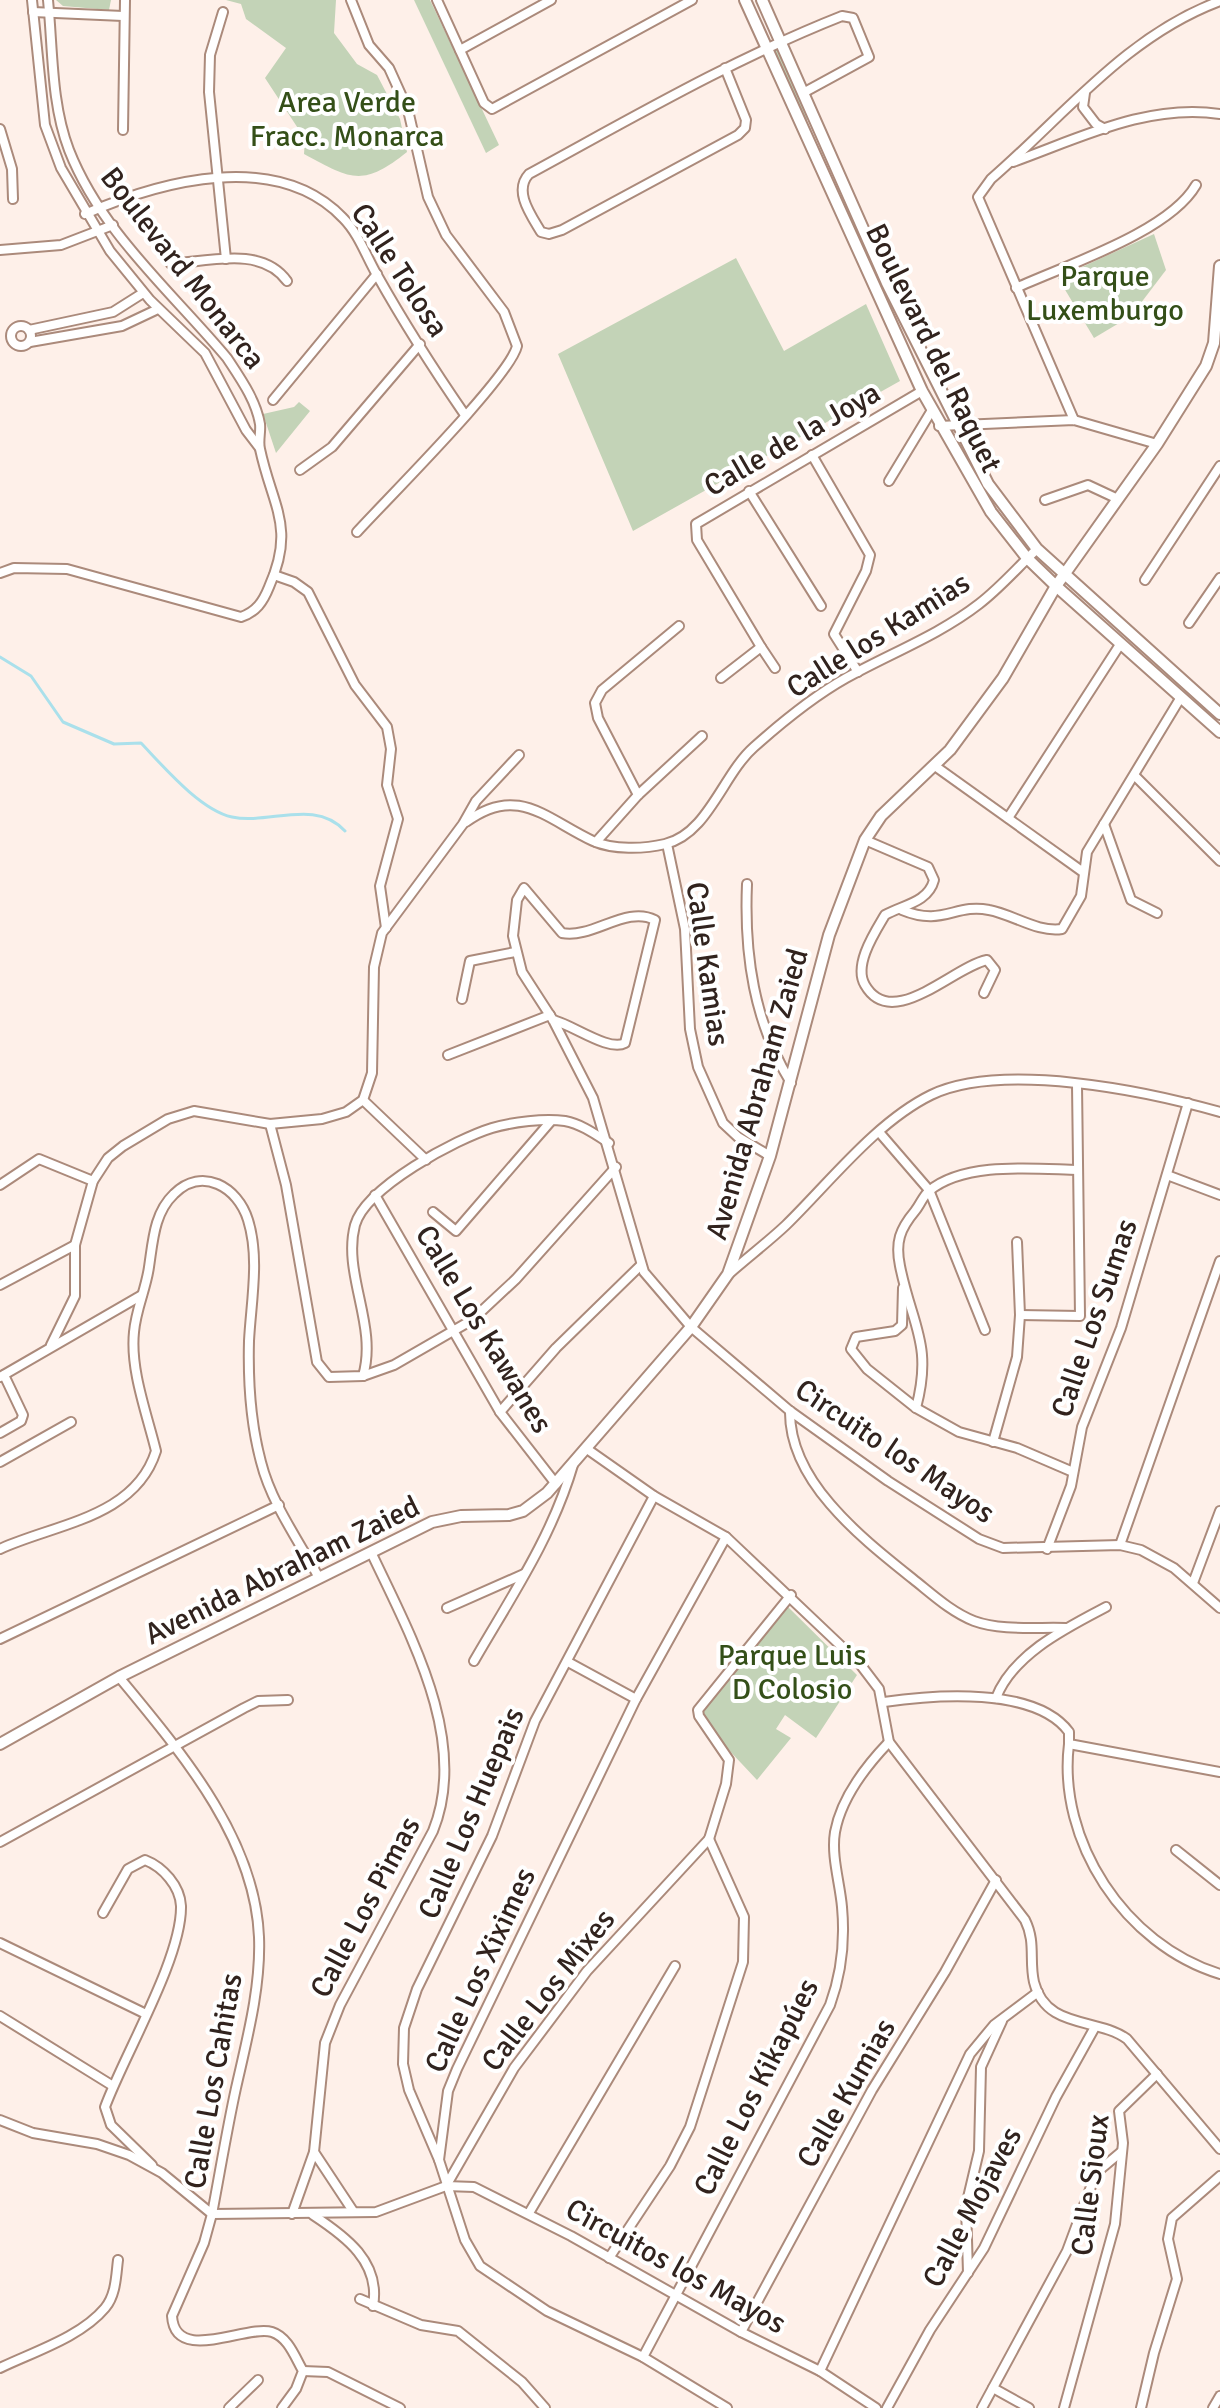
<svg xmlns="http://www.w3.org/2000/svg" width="1220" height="2408" font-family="Signika,sans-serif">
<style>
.green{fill:#c3d3b7}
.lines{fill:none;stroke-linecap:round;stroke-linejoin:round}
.stream{stroke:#aae0eb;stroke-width:3}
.minor-casing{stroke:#ab8a7b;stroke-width:12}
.tertiary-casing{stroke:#ab8a7b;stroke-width:14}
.minor{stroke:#fff;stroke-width:8}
.tertiary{stroke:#fff;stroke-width:10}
.labels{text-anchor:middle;stroke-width:8;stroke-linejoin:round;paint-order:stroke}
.park-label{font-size:30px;fill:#344f18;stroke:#fff}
.street-label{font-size:30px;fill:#31231e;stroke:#fff}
</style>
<rect width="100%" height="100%" fill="#fef0e9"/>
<!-- green -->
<g class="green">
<polygon points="56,0 111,0 109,10 63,6"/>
<path d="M226,0H336L334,33L357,64L377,75L400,119L407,152C362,188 351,179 304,154L305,139L265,78L286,48L246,19L241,4Z"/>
<polygon points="414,0 430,0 499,145 486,153"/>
<polygon points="776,42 811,117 803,122 768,46"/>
<polygon points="1154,234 1166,270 1131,316 1094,338 1058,278"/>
<polygon points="736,258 784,351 866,304 900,381 633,531 558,354"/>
<polygon points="299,402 310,411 276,453 263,414 294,407"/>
<polygon points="786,1605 857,1675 816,1738 785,1715 776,1729 791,1738 757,1780 726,1747 702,1711"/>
</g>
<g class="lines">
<!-- stream -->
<path class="stream" d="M0,657L31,676L63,722L114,744L141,743C163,766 200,810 232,817C269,825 315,798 345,831"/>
<!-- minor casing -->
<g class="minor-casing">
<g id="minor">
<polyline points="32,0 45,125 61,168 110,251 150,300 205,353 246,430 259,447"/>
<path d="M351,0L369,45L389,68L408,110L428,197L446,235L504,312L517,346C510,377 385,501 357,532"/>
<polyline points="437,0 484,103 492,109 692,0"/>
<polyline points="33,12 123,16"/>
<polyline points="223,12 210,55 209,92 226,259"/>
<polyline points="460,50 551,0"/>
<path d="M725,68L746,120L745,128L738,135L562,230L549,234L541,232C531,215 513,191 529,174C632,118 733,59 842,16L853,18L869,57L803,93"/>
<polyline points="1085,93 1083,107 1096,124 1105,129"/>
<polyline points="0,129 12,169 13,199"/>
<polyline points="123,130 125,0"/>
<path d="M1013,162C1080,138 1148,103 1220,114"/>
<path d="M85,214C161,181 277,149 343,218C359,234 366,256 377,275C404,323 434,370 465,415"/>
<polyline points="0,250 61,245 113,225"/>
<path d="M171,264C210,261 262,246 287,281"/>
<path d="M1016,288C1066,265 1169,232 1196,185"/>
<circle cx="21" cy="336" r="10"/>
<polyline points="29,330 113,312 143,293"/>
<polyline points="30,342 122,326 158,309"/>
<polyline points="273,400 377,274"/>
<path d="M1074,420L978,197L991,179C1065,115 1126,36 1220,1"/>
<polyline points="939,426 1074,420 1157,444"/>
<polyline points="812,455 870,555 866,571 834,634 858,672"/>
<polyline points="300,470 332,447 420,344"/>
<polyline points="889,481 932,410"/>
<polyline points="749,491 821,606"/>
<polyline points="1045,500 1088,485 1118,499"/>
<path d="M0,573L14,568L67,569L241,617C256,612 263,602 269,587C296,527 272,506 260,449C258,441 261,432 260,424C256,400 240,378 227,358C172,292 101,232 69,150C51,103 53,50 48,0"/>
<polyline points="274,575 294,582 308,592 355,685 387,727 391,749 387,785 398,819 380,886 386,928"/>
<polyline points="1145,580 1220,466"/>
<polyline points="1189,623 1220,578"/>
<polyline points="761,647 775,668"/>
<polyline points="721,678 761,647 697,540 696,524 922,391"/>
<polyline points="935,766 1083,872"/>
<polyline points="1135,776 1220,861"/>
<polyline points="638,795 598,718 595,703 602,690 679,626"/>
<polyline points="1008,818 1121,643"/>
<path d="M466,822C518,784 546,819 593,841C613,850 644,849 665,844C708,834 723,774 754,747C782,722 814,696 846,678C891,653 939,635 979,604C1000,588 1018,567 1037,549"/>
<polyline points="1104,824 1131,900 1157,913"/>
<path d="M865,840L928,867L934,880C928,903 902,905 885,915C875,932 853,965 865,985C892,1032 953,967 987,960L995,970L984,993"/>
<polyline points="596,842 638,795 702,736"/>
<polyline points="667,844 685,929 690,1029 698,1067 723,1123 738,1137 770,1156"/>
<path d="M747,884C744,955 754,1022 791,1083"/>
<path d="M902,910C943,927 955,903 989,910C1012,914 1038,933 1062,929L1081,896L1087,852L1181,697"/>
<polyline points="462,999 470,961 515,952"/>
<path d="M553,1020C573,1025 609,1052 625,1043L655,920C626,905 593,939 562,933L524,888L517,900L513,936L522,972L553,1020L593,1098L644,1272L691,1327L790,1411L888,1481L979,1539L1003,1548L1120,1545L1141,1550L1174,1568L1220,1608"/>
<polyline points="448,1055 550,1015"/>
<polyline points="363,1100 426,1160"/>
<polyline points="270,1124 286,1185 317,1362 329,1377 363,1376 394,1365 472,1320 516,1279 616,1167"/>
<polyline points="879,1132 929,1190 985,1330"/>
<polyline points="1167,1175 1220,1195"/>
<polyline points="0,1185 39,1159 93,1181"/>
<polyline points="375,1195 500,1412 556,1484"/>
<polyline points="433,1212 456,1231 551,1121"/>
<path d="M730,1273C748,1257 768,1242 786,1225C829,1183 876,1122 931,1095C1002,1061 1146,1091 1220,1112"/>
<polyline points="0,1285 75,1245"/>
<polyline points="903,1288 902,1325 895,1331 856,1337 851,1349 867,1369 916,1408 959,1432 1017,1448 1073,1472"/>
<polyline points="1020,1315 1080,1316 1077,1085"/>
<polyline points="51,1345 75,1296 75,1245 93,1181 108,1158 123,1146 168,1119 194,1111 270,1124 322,1119 346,1112 363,1100 372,1073 374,967 382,933 463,824 476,801 519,755"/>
<path d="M363,1376C378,1325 342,1274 355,1225C366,1187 456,1139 492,1128C513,1122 544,1118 565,1121C581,1124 595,1134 609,1143"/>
<polyline points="0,1377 142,1295"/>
<path d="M916,1408C933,1344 912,1326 900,1266C895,1242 900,1229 915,1211C920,1205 923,1196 929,1191C965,1161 1035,1169 1078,1170"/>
<path d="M790,1411C789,1482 863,1539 913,1579C932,1594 951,1612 974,1621C1001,1631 1037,1627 1066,1628"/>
<polyline points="500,1412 556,1348 641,1265"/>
<polyline points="0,1433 21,1421 23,1415 4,1375"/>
<polyline points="993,1442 1017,1357 1020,1315 1017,1242"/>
<path d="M587,1449L654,1496L726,1537L860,1664L879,1689L889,1742L1025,1920C1036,1942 1029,1960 1034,1982C1046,2030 1097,2017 1127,2039L1220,2149"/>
<polyline points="0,1462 71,1422"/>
<polyline points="726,1537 636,1699 457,2069 448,2091 439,2160 465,2240 480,2266 547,2311 643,2357 727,2408"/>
<polyline points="1120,1545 1220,1261"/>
<path d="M0,1549C54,1524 135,1518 156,1451C147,1414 130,1370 134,1332C136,1309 146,1289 149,1267C153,1241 154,1213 174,1194C202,1166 238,1187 248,1220C260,1258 251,1302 249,1341C248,1379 251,1425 261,1462C271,1502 298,1540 318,1576"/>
<polyline points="1047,1549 1071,1486 1082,1427 1121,1328 1188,1103"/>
<polyline points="1193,1583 1220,1511"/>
<polyline points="447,1608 524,1574"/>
<polyline points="0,1639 279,1505"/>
<path d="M474,1661C511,1597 552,1537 573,1465"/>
<polyline points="568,1662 636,1699"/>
<path d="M119,1677C179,1750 255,1837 259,1937C261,1987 247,2039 236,2088C227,2129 220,2172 212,2214L204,2243L172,2316C175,2365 247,2324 272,2332C288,2337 295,2357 303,2371L296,2389L282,2408"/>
<path d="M996,1698C1013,1654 1066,1628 1106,1607"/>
<path d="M884,1702C933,1695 1035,1686 1069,1732V1744L1220,1772"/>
<path d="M1069,1744C1057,1841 1125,1945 1220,1974"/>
<polyline points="0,1842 244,1708 258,1701 288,1700"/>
<polyline points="1176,1850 1220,1885"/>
<path d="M103,1913L128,1869L145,1860C163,1867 180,1886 181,1906C182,1958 124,2055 105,2107L111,2125L152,2165"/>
<polyline points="0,1943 146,2014"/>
<polyline points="0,2016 113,2086"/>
<polyline points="0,2120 33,2133 97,2144 129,2155 162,2173 212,2214 376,2212 446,2186 474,2187 571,2236 741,2332 820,2371 876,2408"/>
<polyline points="439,2160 409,2090 403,2064 404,2028 417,1989 492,1836 535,1721 654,1496"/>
<polyline points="446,2186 514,2068 587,1971 709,1839 726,1784 729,1760 699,1716 698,1710 791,1595"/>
<path d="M353,2211L314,2152L325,2043L340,2005L433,1831C470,1740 409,1633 371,1552"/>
<polyline points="529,2213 675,1966"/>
<polyline points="292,2214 314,2152"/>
<path d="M313,2215C345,2236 381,2262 373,2306"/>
<polyline points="609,2258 670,2166 690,2127 743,1962 744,1917 709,1839"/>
<polyline points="968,2273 966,2206 979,2151 981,2067 1002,2021"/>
<polyline points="360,2299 421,2325 458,2331 522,2382 545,2408"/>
<polyline points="741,2332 872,2090 945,1972 996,1880"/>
<path d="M643,2357L830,2005C841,1975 845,1940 842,1907C840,1883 831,1856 835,1832C841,1799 866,1766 889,1742"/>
<path d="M0,2368C33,2352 81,2337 105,2308C116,2295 116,2276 118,2260"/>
<polyline points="303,2371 328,2372 400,2408"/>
<polyline points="820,2371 970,2054 994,2025 1038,1992"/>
<polyline points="993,2388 1029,2408"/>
<polyline points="229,2408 258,2380"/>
<polyline points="887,2408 930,2330 984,2248 1056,2097 1095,2027"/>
<polyline points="982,2408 1067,2251 1096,2173 1121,2152"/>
<polyline points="1064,2408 1115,2224 1123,2143 1119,2111 1157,2074"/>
<polyline points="1141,2408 1154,2353 1177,2279 1168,2239 1172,2218 1220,2176"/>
<polyline points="1213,2408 1220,2396"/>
</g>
</g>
<!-- tertiary casing -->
<g class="tertiary-casing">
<g id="tertiary">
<polyline points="745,0 922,391 991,512 1027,558 1056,586 1220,732"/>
<polyline points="762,0 887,283 988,484 1037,549 1220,714"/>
<polyline points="0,1744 119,1677 432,1522 461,1516 509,1515 523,1511 547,1493 691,1327 728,1274 770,1156 829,935 865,840 881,816 950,750 1003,678 1056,586 1157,444 1206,366 1214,343 1220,266"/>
</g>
</g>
<!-- minor -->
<use href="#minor" class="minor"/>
<!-- tertiary -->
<use href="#tertiary" class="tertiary"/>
</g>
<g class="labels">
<!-- park labels -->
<g class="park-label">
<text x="347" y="112">Area Verde<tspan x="347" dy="34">Fracc. Monarca</tspan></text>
<text x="1105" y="286">Parque<tspan x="1105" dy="34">Luxemburgo</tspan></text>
<text x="792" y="1665">Parque Luis<tspan x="792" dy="34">D Colosio</tspan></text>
</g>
<!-- street labels -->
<g class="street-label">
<text transform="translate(183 268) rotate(52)" y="10">Boulevard Monarca</text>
<text transform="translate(400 270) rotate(57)" y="10">Calle Tolosa</text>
<text transform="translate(934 348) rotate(64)" y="10">Boulevard del Raquet</text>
<text transform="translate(792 439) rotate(-30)" y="10">Calle de la Joya</text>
<text transform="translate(878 635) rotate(-32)" y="10">Calle los Kamias</text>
<text transform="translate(708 964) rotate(82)" y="10">Calle Kamias</text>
<text transform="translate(757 1094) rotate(-74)" y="10">Avenida Abraham Zaied</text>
<text transform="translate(1094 1318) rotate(-71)" y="10">Calle Los Sumas</text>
<text transform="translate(484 1329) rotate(59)" y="10">Calle Los Kawanes</text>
<text transform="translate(895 1451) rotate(34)" y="10">Circuito los Mayos</text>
<text transform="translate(282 1570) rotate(-26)" y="10">Avenida Abraham Zaied</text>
<text transform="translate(471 1813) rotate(-67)" y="10">Calle Los Huepais</text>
<text transform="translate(365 1907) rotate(-62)" y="10">Calle Los Pimas</text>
<text transform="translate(480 1970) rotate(-65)" y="10">Calle Los Xiximes</text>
<text transform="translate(548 1990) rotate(-52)" y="10">Calle Los Mixes</text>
<text transform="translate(213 2081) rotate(-80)" y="10">Calle Los Cahitas</text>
<text transform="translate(756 2087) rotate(-63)" y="10">Calle Los Kikapúes</text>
<text transform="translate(846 2093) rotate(-60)" y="10">Calle Kumias</text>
<text transform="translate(1090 2185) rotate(-83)" y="10">Calle Sioux</text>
<text transform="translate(972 2207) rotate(-62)" y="10">Calle Mojaves</text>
<text transform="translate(676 2266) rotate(29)" y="10">Circuitos los Mayos</text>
</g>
</g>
</svg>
